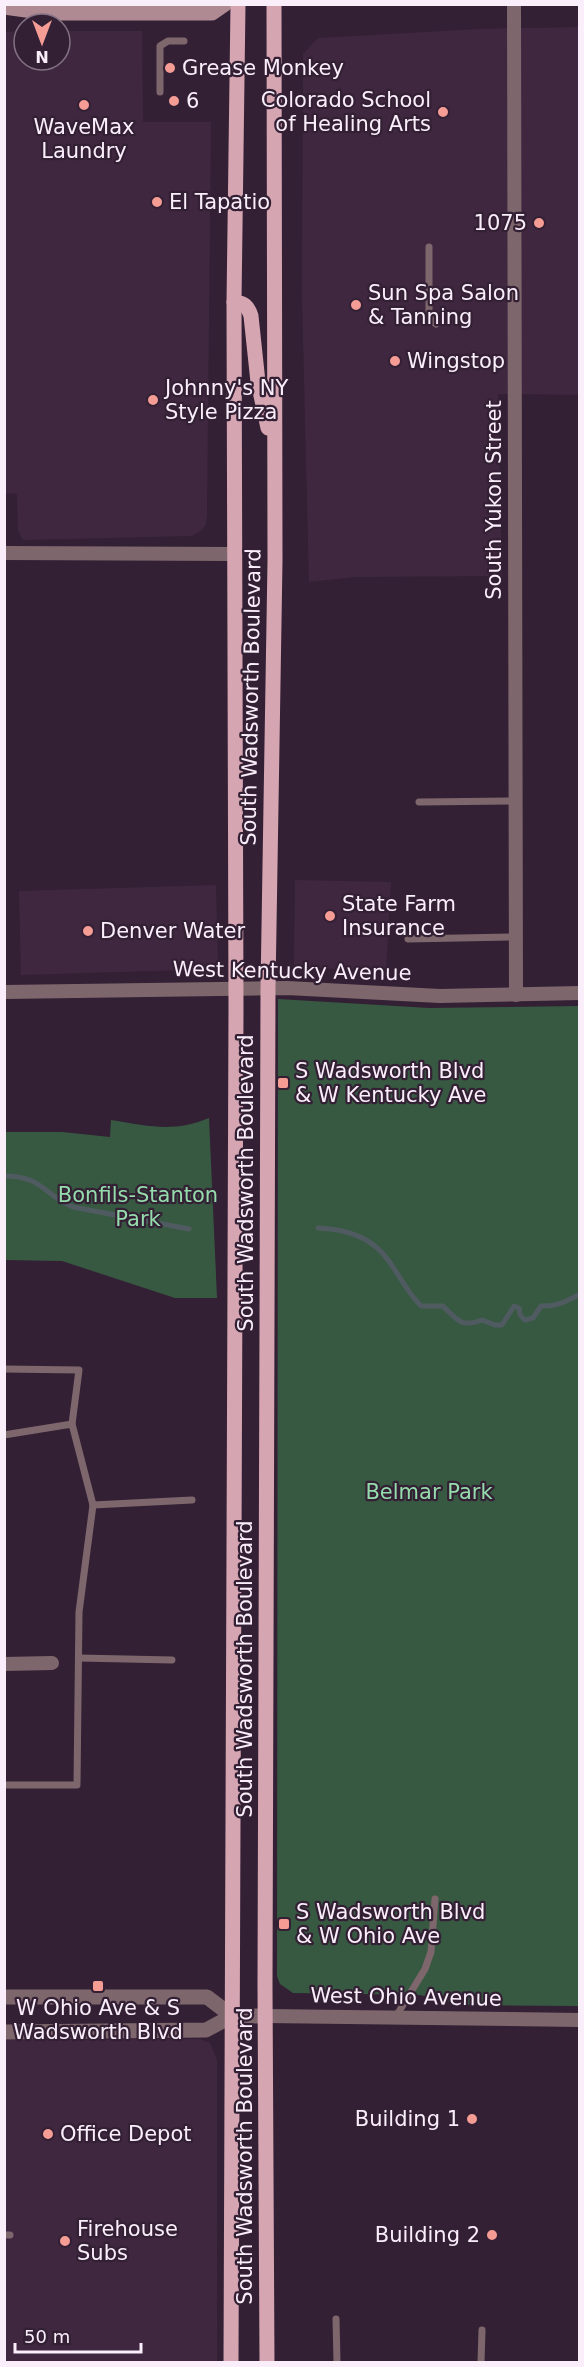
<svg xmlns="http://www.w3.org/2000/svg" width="584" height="2367" font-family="'DejaVu Sans',sans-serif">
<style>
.built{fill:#3f2740}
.green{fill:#375942}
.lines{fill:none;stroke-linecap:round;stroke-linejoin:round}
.stream{stroke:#505b61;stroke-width:5}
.service{stroke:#7e676c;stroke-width:7}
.minor{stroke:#7e676c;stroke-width:14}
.tertiary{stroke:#7e676c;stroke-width:15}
.secondary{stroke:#af8a93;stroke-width:15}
.primary{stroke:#d5a5b1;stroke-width:15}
.poi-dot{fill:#f59c95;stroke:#332034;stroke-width:2}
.labels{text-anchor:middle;stroke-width:4.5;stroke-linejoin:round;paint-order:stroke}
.poi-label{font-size:21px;fill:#fbeefb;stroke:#332034;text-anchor:start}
.street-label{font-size:21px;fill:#fbeefb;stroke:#332034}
.park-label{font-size:21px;fill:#95dcac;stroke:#332034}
</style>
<rect width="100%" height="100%" fill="#332034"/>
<!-- built -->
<g class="built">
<polygon points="579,27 579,395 498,394 502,576 355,577 309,582 302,296 303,54 318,38 478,29"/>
<polygon points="24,31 24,60 60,60 60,31 142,31 143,122 211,122 207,513 206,524 201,531 192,536 23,540 18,531 17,494 5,493 4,32"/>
<polygon points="295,880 391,882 386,970 294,968"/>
<polygon points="216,885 218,969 21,975 19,891"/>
<polygon points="200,2039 210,2043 217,2060 217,2362 5,2362 4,2040"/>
</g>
<!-- green -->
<g class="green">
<polygon points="278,999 429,1008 579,1006 579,2006 463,2005 420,1995 293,1993 280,1984 277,1976"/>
<path d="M209,1118L217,1298H175L62,1261L5,1260V1132H62L110,1137L111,1120C149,1126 173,1133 209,1118Z"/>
</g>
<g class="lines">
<!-- stream -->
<g class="stream">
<path d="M4,1176C43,1176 42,1194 73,1207L189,1229"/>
<path d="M318,1228C344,1229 372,1237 388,1260C400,1276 407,1292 421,1306H443C457,1320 461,1328 482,1320L495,1325H502L514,1306L519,1308L520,1315L525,1320L533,1318L541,1306C556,1307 567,1301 580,1294"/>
</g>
<!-- service -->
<g class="service">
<polyline points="160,92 160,46 168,41 184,41"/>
<polyline points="429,247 429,314 431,320 436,324"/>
<polyline points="419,802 515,801"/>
<polyline points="408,939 515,937"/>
<polyline points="4,1369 79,1370 72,1424"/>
<polyline points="4,1435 72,1424 93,1505 79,1612 77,1785 4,1785"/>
<polyline points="93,1505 192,1500"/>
<polyline points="79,1658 172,1660"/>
<polyline points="395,2018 425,1969 431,1952 435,1899"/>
<polyline points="4,2235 10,2235"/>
<polyline points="336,2319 337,2362"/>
<polyline points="481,2362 482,2330"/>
</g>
<!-- minor -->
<g class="minor">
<polyline points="514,4 516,995"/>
<polyline points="4,553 234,554"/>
<polyline points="4,992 287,988 440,996 580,993"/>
<polyline points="4,1664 52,1663"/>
<polyline points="265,2016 580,2020"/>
</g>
<!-- tertiary -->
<g class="tertiary">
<polyline points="4,1997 207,1997 232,2016"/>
<polyline points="4,2032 206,2030 232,2016 265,2016"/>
</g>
<!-- secondary -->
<polyline class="secondary" points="4,7 48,13 212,13 225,4"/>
<!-- primary -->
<g class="primary">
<path d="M234,302C244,303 248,306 251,316L258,382L268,428"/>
<polyline points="231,2362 236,1007 234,302 238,4"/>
<polyline points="267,2362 265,1985 268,988 275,561 274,4"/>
</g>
</g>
<!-- markers -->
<g class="poi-dot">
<circle cx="170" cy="68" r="6"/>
<circle cx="174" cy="101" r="6"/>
<circle cx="84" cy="105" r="6"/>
<circle cx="443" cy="112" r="6"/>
<circle cx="157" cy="202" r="6"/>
<circle cx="539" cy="223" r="6"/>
<circle cx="356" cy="305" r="6"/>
<circle cx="395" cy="361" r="6"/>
<circle cx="153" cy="400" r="6"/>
<circle cx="330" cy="916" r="6"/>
<circle cx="88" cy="931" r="6"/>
<rect x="277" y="1077" width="12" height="12" rx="3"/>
<rect x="278" y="1918" width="12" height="12" rx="3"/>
<rect x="92" y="1980" width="12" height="12" rx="3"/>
<circle cx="472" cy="2119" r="6"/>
<circle cx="48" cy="2134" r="6"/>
<circle cx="492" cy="2235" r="6"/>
<circle cx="65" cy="2241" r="6"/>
</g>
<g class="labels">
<!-- poi labels -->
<g class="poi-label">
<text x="182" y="75">Grease Monkey</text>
<text x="431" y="107" text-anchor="end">Colorado School<tspan x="431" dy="24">of Healing Arts</tspan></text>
<text x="186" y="108">6</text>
<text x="84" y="134" text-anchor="middle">WaveMax<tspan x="84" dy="24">Laundry</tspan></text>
<text x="169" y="209">El Tapatio</text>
<text x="527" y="230" text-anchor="end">1075</text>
<text x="368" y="300">Sun Spa Salon<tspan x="368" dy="24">&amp; Tanning</tspan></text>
<text x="407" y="368">Wingstop</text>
<text x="165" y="395">Johnny's NY<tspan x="165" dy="24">Style Pizza</tspan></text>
<text x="342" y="911">State Farm<tspan x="342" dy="24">Insurance</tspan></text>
<text x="100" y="938">Denver Water</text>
<text x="295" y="1078">S Wadsworth Blvd<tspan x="295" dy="24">&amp; W Kentucky Ave</tspan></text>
<text x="296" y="1919">S Wadsworth Blvd<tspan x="296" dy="24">&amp; W Ohio Ave</tspan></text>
<text x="98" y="2015" text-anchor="middle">W Ohio Ave &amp; S<tspan x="98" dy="24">Wadsworth Blvd</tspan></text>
<text x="460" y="2126" text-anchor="end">Building 1</text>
<text x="60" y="2141">Office Depot</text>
<text x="77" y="2236">Firehouse<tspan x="77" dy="24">Subs</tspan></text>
<text x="480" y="2242" text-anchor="end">Building 2</text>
</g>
<!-- street labels -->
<g class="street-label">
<text transform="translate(494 500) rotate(-90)" y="7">South Yukon Street</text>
<text transform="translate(251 697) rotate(-89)" y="7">South Wadsworth Boulevard</text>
<text transform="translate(292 971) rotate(1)" y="7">West Kentucky Avenue</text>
<text transform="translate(246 1183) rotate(-90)" y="7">South Wadsworth Boulevard</text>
<text transform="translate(245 1669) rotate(-90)" y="7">South Wadsworth Boulevard</text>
<text transform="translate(406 1997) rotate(1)" y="7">West Ohio Avenue</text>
<text transform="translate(245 2156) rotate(-90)" y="7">South Wadsworth Boulevard</text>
</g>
<!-- park labels -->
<g class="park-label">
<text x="138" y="1202">Bonfils-Stanton<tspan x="138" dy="24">Park</tspan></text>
<text x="429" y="1499">Belmar Park</text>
</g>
</g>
<!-- border -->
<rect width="584" height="2367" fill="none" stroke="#fbeefb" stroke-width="12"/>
<!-- north arrow -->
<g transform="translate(42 42) rotate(180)"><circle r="28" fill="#332034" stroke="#837284" stroke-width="1.5"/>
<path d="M0-4.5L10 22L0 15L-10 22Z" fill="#f59c95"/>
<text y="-9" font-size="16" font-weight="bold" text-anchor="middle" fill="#fbeefb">N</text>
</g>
<!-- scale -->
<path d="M15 2343v9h126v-9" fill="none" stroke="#fbeefb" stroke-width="3"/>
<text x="24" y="2343" font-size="18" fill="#fbeefb" stroke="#332034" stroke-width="4.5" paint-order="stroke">50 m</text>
</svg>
